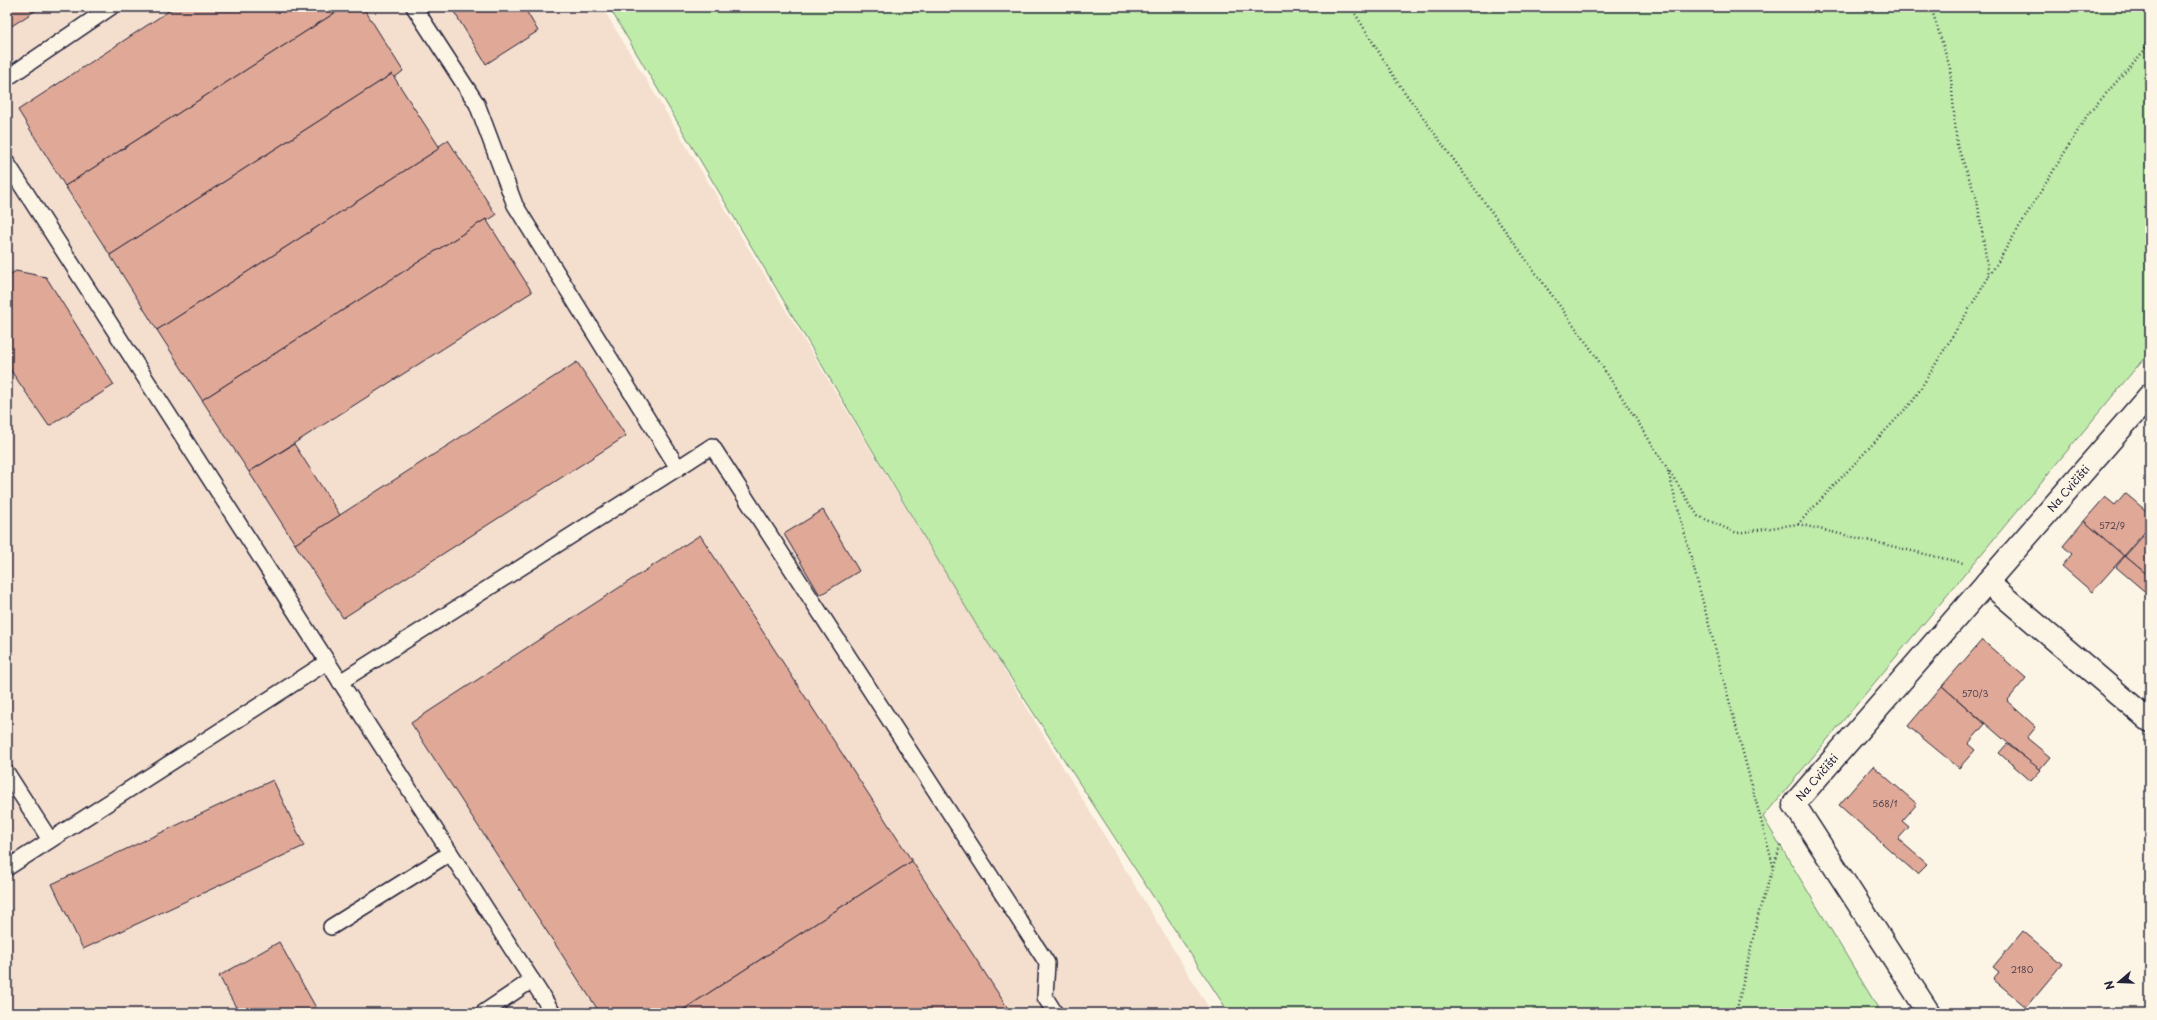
<svg xmlns="http://www.w3.org/2000/svg" width="2157" height="1020" font-family="'Playpen Sans',sans-serif">
<style>
.built{fill:#f4dece}
.green{fill:#c0ecaa;stroke:#718772}
.building{fill:#e0a997;stroke:#22223b}
.lines{fill:none;stroke-linecap:round;stroke-linejoin:round}
.lane-casing{stroke:#22223b;stroke-width:18}
.street-casing{stroke:#22223b;stroke-width:25}
.path{stroke:#22223b;stroke-width:2.5;stroke-dasharray:1 3;stroke-linecap:butt}
.lane{stroke:#fcf5e5;stroke-width:15}
.street{stroke:#fcf5e5;stroke-width:22}
.labels{text-anchor:middle;stroke-width:3.5;stroke-linejoin:round;paint-order:stroke}
.number-label{font-size:9px;fill:#524452}
.street-label{font-size:11px;fill:#22223b;stroke:#fcf5e5}
</style>
<rect width="100%" height="100%" fill="#fcf5e5"/>
<filter id="ink" filterUnits="userSpaceOnUse"><feTurbulence type="fractalNoise" baseFrequency=".025" numOctaves="2"/><feDisplacementMap in="SourceGraphic" scale="8" xChannelSelector="R" yChannelSelector="G"/><feConvolveMatrix kernelMatrix="1 2 1 2 8 2 1 2 1" color-interpolation-filters="sRGB"/></filter>
<g filter="url(#ink)">
<!-- built -->
<polygon class="built" points="7,7 602,7 1212,1013 7,1013"/>
<!-- green -->
<polygon class="green" points="609,7 2150,7 2150,351 1763,817 1881,1013 1229,1013 977,626"/>
<!-- building -->
<g class="building">
<polygon points="7,7 41,7 7,29"/>
<polygon points="175,7 344,7 65,186 18,110"/>
<polygon points="344,7 363,7 403,71 394,78 392,74 110,255 65,186"/>
<polygon points="451,7 524,7 538,31 486,64"/>
<polygon points="392,74 440,148 157,330 110,255"/>
<polygon points="448,140 496,215 487,221 486,219 202,400 157,330 440,148 439,146"/>
<polygon points="486,219 532,292 249,472 202,400"/>
<polygon points="16,271 46,277 114,385 49,426 7,365 7,276"/>
<polygon points="577,362 626,436 343,618 295,544"/>
<polygon points="294,444 340,515 295,544 249,472"/>
<polygon points="2125,493 2150,514 2150,526 2124,556 2084,521 2105,497 2115,505"/>
<polygon points="823,510 859,571 820,595 784,534"/>
<polygon points="2084,521 2124,556 2092,592 2062,566 2072,554 2063,546"/>
<polygon points="700,535 912,861 678,1013 600,1013 411,723"/>
<polygon points="2144,535 2150,541 2150,577 2125,556"/>
<polygon points="2125,556 2150,577 2150,596 2116,567"/>
<polygon points="1982,640 2026,678 2007,701 2036,727 2027,738 2050,757 2039,770 1942,686"/>
<polygon points="1942,686 1985,724 1968,744 1975,750 1959,768 1908,726"/>
<polygon points="2007,744 2041,770 2031,781 1999,753"/>
<polygon points="1873,766 1917,804 1902,821 1909,827 1898,839 1927,864 1917,874 1839,805"/>
<polygon points="273,780 304,846 83,949 52,884"/>
<polygon points="912,861 1011,1013 678,1013"/>
<polygon points="2023,931 2062,964 2026,1007 1993,979 1999,972 1993,967"/>
<polygon points="279,942 319,1013 239,1013 219,976"/>
</g>
<g class="lines">
<!-- lane casing -->
<g class="lane-casing">
<g id="lane">
<polyline points="7,78 111,7"/>
<polyline points="7,163 553,1013"/>
<polyline points="678,468 712,446 1047,963 1045,997 1055,1013"/>
<polyline points="340,682 678,468 515,205 477,104 414,7"/>
<polyline points="7,773 50,840"/>
<polyline points="7,868 327,662"/>
<polyline points="331,927 450,853"/>
<polyline points="483,1013 532,980"/>
</g>
</g>
<!-- street casing -->
<g class="street-casing">
<g id="street">
<polyline points="1987,582 2150,721"/>
<path id="s1" d="M1929,1013L1794,804L2150,395"/>
</g>
</g>
<!-- path -->
<g class="path">
<polyline points="1351,7 1398,83 1591,349 1698,516 1737,533 1798,524 1913,401 2088,114 2150,44"/>
<polyline points="1931,7 1950,68 1957,145 1977,200 1989,276"/>
<polyline points="2145,48 2150,25"/>
<polyline points="1668,471 1774,869"/>
<polyline points="1798,524 1963,563"/>
<polyline points="1736,1013 1760,908 1781,844"/>
</g>
<!-- lane -->
<use href="#lane" class="lane"/>
<!-- street -->
<use href="#street" class="street"/>
</g>
</g>
<g class="labels">
<!-- number labels -->
<g class="number-label">
<text x="2112" y="529">572/9</text>
<text x="1975" y="697">570/3</text>
<text x="1885" y="807">568/1</text>
<text x="2022" y="973">2180</text>
</g>
<!-- street labels -->
<g class="street-label">
<text dy="4" stroke="none"><textPath href="#s1" startOffset="667">Na Cvičišti</textPath></text>
<text dy="4" stroke="none"><textPath href="#s1" startOffset="284">Na Cvičišti</textPath></text>
</g>
</g>
<!-- margin -->
<rect width="2157" height="1020" fill="none" stroke="#fcf5e5" stroke-width="24"/>
<rect x="12" y="12" width="2133" height="996" fill="none" stroke="#22223b" stroke-width="1.5" filter="url(#ink)"/>
<!-- north arrow -->
<g transform="translate(2119 982) rotate(251)" stroke="#fcf5e5" stroke-width="3" paint-order="stroke">
<path d="M0-3L7 15L0 10L-7 15Z" fill="#22223b"/>
<text y="-6" font-size="11" font-weight="bold" text-anchor="middle" fill="#22223b">N</text>
</g>
</svg>
